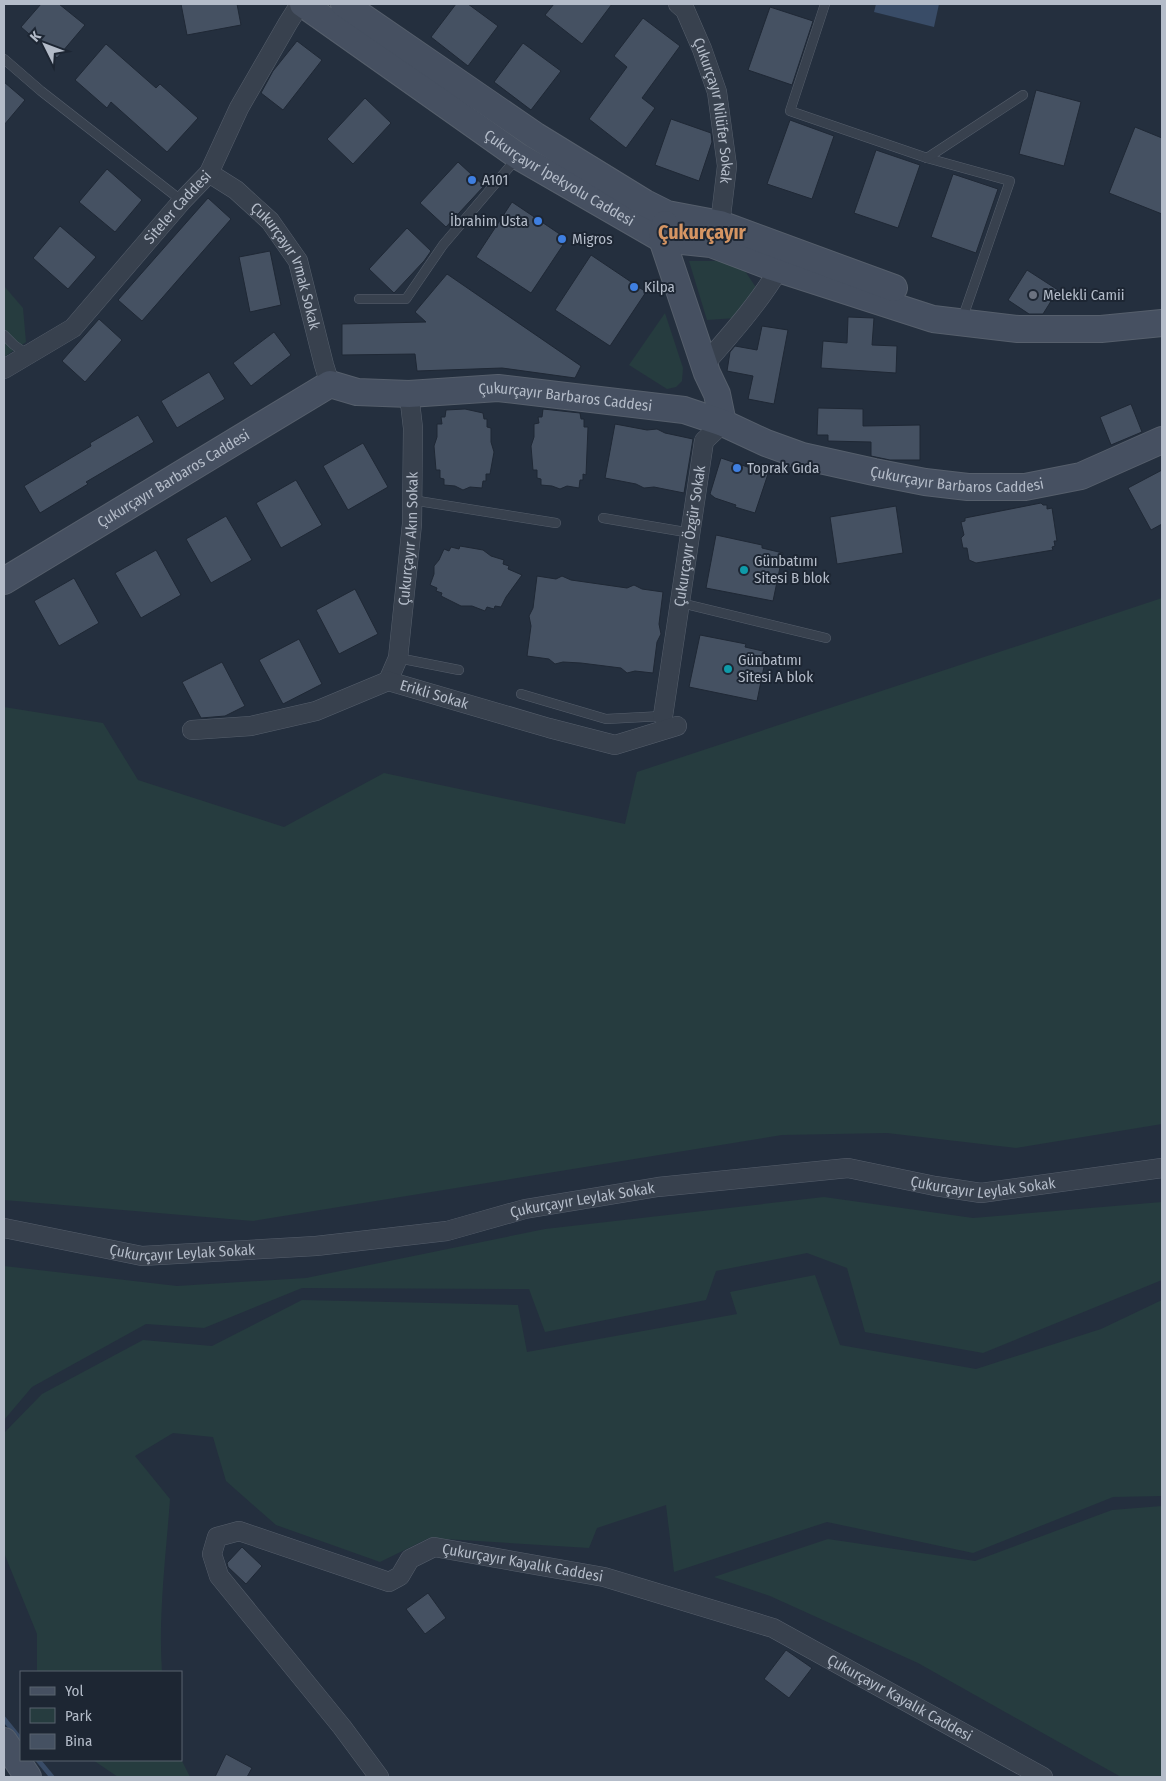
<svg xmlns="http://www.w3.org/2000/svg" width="1166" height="1781" font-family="'Fira Sans Condensed',sans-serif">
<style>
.green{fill:#263c3f}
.water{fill:#394c67}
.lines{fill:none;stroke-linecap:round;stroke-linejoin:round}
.stream{stroke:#394c67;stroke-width:5}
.building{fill:#455162;stroke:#1f2835}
.lane-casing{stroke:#565f6c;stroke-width:10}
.street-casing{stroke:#565f6c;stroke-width:20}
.secondary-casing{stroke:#565f6c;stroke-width:28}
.lane{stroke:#38414e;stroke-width:9}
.street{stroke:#38414e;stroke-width:19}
.secondary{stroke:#465061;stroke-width:26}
.shop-dot{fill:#3f7fe0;stroke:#1d2633;stroke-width:2}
.worship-dot{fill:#6b7280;stroke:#1d2633;stroke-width:2}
.culture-dot{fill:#0f9aa8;stroke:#1d2633;stroke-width:2}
.labels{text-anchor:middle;stroke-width:4;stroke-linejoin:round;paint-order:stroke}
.street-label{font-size:15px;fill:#b4bcc9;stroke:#1d2633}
.poi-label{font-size:15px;fill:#b4bcc9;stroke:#1d2633;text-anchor:start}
.district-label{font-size:20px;font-weight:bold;fill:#d59563;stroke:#1d2633}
</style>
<rect width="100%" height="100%" fill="#242f3e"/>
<!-- green -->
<g class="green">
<polygon points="689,261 716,261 743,268 759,292 736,318 707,320"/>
<polygon points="4,286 23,308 26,342 4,357"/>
<polygon points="665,313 683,368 682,381 676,387 667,389 629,365"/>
<polygon points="1162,598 1162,1124 1016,1148 887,1133 782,1135 253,1221 4,1200 4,707 103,723 138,780 284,827 384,773 625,824 637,772"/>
<polygon points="824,1197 973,1218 1162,1202 1162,1280 983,1353 865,1332 847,1268 807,1253 716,1271 706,1300 545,1332 529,1289 302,1288 204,1328 146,1324 32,1387 4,1420 4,1266 177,1286 306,1278 545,1229"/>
<path d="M815,1275L840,1345L976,1369L1101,1329L1162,1300V1496L1113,1497L973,1553L827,1522L674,1572L666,1505L597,1528L589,1548L429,1538L380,1562L276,1525L226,1481L213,1437L173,1433L135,1456L170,1499C166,1555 158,1616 162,1672H37V1634L4,1553V1433L42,1394L143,1340L212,1346L302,1300L518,1305L527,1352L737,1314L730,1292Z"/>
<polygon points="1162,1506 1162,1777 1121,1777 918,1663 770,1596 714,1577 828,1539 975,1561 1112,1510"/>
<polygon points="181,1759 190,1777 118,1777 93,1760"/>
</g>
<!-- water -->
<polygon class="water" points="876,4 939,4 934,27 874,12"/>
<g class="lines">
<!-- stream -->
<g class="stream">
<polyline points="4,1719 21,1740"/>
<polyline points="38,1760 52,1777"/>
</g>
</g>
<!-- building -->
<g class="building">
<polygon points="41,4 59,4 85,25 57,58 21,27"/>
<polygon points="181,4 237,4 241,25 187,35"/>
<polygon points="456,4 468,4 498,26 468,66 431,37"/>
<polygon points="554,4 612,4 582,44 545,15"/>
<polygon points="770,7 813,21 792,85 748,70"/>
<polygon points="643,18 680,46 642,98 655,108 626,148 589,119 627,67 614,56"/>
<polygon points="297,41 322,60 283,110 261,93 273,71"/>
<polygon points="523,43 561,71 531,110 494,82"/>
<polygon points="106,44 156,88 160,84 198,118 167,152 111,102 107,108 75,80"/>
<polygon points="4,82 25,100 4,125"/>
<polygon points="1036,90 1081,102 1064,166 1019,154"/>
<polygon points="365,98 391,123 353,164 327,139"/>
<polygon points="671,119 711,133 712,142 699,181 655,165"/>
<polygon points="790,120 834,136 812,199 767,184"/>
<polygon points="1135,127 1162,138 1162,214 1109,193"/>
<polygon points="876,150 920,165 898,228 854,213"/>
<polygon points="458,162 484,186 446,227 420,203"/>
<polygon points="107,169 142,200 115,232 79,202"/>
<polygon points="953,174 998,189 976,253 931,237"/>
<polygon points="208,198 231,219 142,321 118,300"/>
<polygon points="512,202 567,239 531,293 476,257"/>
<polygon points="60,226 96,257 68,289 33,258"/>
<polygon points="407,228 431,251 424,261 394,293 369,269"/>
<polygon points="270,251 281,305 250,312 239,257"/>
<polygon points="591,255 646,292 610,346 555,310"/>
<polygon points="1027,270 1058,290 1043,314 1029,314 1008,300"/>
<polygon points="447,274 581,366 575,378 502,368 417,371 415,354 342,355 342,324 426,322 415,312"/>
<polygon points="848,317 874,318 872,345 897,346 896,373 821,368 823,341 847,343"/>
<polygon points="99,319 122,340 85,382 62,361"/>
<polygon points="762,326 788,330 774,404 748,399 753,376 727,371 730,352 735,346 757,350"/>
<polygon points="274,332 291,355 251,386 233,363"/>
<polygon points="209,372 225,399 177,428 161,401"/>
<polygon points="1131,404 1142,432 1111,445 1100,417"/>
<polygon points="818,408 863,409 863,426 920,425 920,460 890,460 871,456 871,442 828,441 828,435 817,435"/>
<polygon points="465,409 483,413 484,419 487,419 487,427 491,428 491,442 494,452 490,474 486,474 486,481 483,481 482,488 470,487 463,490 455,486 444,485 444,479 440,478 440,470 436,470 434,446 437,437 437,424 442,424 441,417 445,417 446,410"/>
<polygon points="543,409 580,413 581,419 584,419 584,427 588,427 586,475 583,474 583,480 580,480 579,488 567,486 560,489 552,486 541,485 541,479 537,478 537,470 533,470 531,446 534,437 534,424 539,423 538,417 542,417"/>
<polygon points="138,415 154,442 86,482 88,484 40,513 24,486 91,446 90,443"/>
<polygon points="615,424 647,430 657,429 665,433 693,439 684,493 654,487 644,488 636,484 605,478"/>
<polygon points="363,443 388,487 348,510 323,466"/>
<polygon points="721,458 768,474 755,513 735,507 736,505 715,498 710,494"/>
<polygon points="1162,470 1162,524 1151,530 1128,488"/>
<polygon points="296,480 322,525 281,548 256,503"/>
<polygon points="1041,503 1043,505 1047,505 1047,509 1052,508 1057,541 1054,541 1055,546 1052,547 1053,550 976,563 969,560 967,548 963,548 961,538 964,535 961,522 965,521 965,518"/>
<polygon points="896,506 903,553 837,564 830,517"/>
<polygon points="226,516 252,560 211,583 186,539"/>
<polygon points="716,535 762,545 762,548 783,553 773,601 706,588"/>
<polygon points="460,546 483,550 491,556 504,560 503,564 509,566 508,569 522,575 506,597 501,607 495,606 494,609 487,607 485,611 472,606 461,606 441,596 442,593 436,591 437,588 430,585 434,574 434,566 439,560 444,549 449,551 451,547 459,549"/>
<polygon points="156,550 181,595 141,618 115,573"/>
<polygon points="537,576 556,579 562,576 571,580 627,588 634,585 642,589 663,592 659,624 661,634 657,642 653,673 635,671 627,673 621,668 581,663 563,662 555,664 549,659 527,656 531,626 529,616 533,608"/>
<polygon points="74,578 99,623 59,646 34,601"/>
<polygon points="355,589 378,634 339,654 316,610"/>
<polygon points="700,635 746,644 745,647 767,652 757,701 689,687"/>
<polygon points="299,639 322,684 283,704 259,660"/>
<polygon points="222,662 245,706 225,716 201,718 182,682"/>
<polygon points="242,1547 262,1566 246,1584 228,1567 227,1563"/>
<polygon points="428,1593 446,1618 425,1634 406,1609"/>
<polygon points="786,1650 812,1668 789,1698 764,1679"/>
<polygon points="226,1754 252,1768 247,1777 215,1777"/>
</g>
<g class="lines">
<!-- lane casing -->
<g class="lane-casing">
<g id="lane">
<polyline points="825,4 790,111 927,158 1010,181 965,311"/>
<polyline points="4,59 41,91 182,201"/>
<polyline points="927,158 1023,95"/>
<polyline points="359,299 406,299 443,245 517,158"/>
<polyline points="4,335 14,345 27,354"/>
<polyline points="412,500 556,523"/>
<polyline points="603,518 691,533"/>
<polyline points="681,603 826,638"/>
<polyline points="398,658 459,670"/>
<polyline points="521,694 606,719 663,716"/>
</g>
</g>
<!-- street casing -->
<g class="street-casing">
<g id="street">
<path id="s1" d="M678,4L685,10L702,49L717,92L727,166L720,224"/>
<path id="s2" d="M209,173L236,190L270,221L298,261L324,365L330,384"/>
<path d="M704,365C731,334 758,304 779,269"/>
<path id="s3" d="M4,369L73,328L182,201L209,173L239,108L288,23L300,4"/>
<path id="s4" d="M388,681L398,658L412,524L413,428L409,394"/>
<path id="s5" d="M663,716L704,441L723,423"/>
<path id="s6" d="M192,730L251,726L316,711L388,681L549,728L615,745L677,726"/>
<path id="s7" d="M4,1228L142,1256L316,1246L447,1231L525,1209L658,1187L848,1168L935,1186L981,1193L1162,1168"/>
<path id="s8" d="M379,1777L342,1727L219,1576L212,1554L217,1537L239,1531L389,1582L400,1576L410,1559L434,1547L604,1577L773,1628L1043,1777"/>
</g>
</g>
<!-- secondary casing -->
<g class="secondary-casing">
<g id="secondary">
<path id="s9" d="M303,4L518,156L662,239L711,244L772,267L933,319L1018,329H1101L1162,323"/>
<polyline points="344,4 536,136 645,203 667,214 720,224 894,288"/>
<polyline points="665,224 662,239 707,373 717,394 723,423"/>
<path id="s10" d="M4,581L330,384L357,392L409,394L498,388L684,410L723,423L766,443L802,456L874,472L925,482L968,487H1025L1081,476L1162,440"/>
<polyline points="4,1741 28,1777"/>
</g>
</g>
<!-- lane -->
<use href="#lane" class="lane"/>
<!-- street -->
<use href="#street" class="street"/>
<!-- secondary -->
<use href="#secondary" class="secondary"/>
</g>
<!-- markers -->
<g class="shop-dot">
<circle cx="472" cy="180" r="5"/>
<circle cx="538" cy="221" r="5"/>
<circle cx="562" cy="239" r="5"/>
<circle cx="634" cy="287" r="5"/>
<circle cx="737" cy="468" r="5"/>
</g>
<circle class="worship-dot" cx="1033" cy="295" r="5"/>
<g class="culture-dot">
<circle cx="744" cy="570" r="5"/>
<circle cx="728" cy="669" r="5"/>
</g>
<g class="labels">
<!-- street labels -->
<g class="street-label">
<text dy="5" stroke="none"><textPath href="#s1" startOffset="115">Çukurçayır Nilüfer Sokak</textPath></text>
<text dy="5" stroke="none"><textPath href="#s9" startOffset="310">Çukurçayır İpekyolu Caddesi</textPath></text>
<text dy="5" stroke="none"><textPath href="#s3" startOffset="240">Siteler Caddesi</textPath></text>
<text dy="5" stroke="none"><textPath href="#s2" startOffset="126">Çukurçayır Irmak Sokak</textPath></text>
<text dy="5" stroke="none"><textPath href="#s10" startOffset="618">Çukurçayır Barbaros Caddesi</textPath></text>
<text dy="5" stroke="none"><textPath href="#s10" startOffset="1022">Çukurçayır Barbaros Caddesi</textPath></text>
<text dy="5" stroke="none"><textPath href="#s10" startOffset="198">Çukurçayır Barbaros Caddesi</textPath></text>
<text dy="5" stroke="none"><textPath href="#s5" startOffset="182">Çukurçayır Özgür Sokak</textPath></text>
<text dy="5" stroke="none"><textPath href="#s4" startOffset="145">Çukurçayır Akın Sokak</textPath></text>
<text dy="5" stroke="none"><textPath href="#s6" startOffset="252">Erikli Sokak</textPath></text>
<text dy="5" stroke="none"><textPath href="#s7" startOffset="991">Çukurçayır Leylak Sokak</textPath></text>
<text dy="5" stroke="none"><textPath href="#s7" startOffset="586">Çukurçayır Leylak Sokak</textPath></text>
<text dy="5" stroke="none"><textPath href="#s7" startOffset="181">Çukurçayır Leylak Sokak</textPath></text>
<text dy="5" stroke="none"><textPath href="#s8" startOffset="628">Çukurçayır Kayalık Caddesi</textPath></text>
<text dy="5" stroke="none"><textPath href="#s8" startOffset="1032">Çukurçayır Kayalık Caddesi</textPath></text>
</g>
<!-- poi labels -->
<g class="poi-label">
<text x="482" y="185">A101</text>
<text x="528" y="226" text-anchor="end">İbrahim Usta</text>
<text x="572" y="244">Migros</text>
<text x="644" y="292">Kilpa</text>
<text x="1043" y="300">Melekli Camii</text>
<text x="747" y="473">Toprak Gıda</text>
<text x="754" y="566">Günbatımı<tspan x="754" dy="17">Sitesi B blok</tspan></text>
<text x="738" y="665">Günbatımı<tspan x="738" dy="17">Sitesi A blok</tspan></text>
</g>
<!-- district labels -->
<g class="district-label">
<text x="702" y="239">Çukurçayır</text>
</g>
</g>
<!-- border -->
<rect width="1166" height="1781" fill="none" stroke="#b4bcc9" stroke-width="10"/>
<!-- legend -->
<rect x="20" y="1671" width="162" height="90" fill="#1d2633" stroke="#59626f"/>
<rect x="30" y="1687" width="25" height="8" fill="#465061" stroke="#59626f"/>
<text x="65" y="1696" font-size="15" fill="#b4bcc9">Yol</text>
<rect x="30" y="1708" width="25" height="15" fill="#263c3f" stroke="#59626f"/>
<text x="65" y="1721" font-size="15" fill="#b4bcc9">Park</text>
<rect x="30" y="1734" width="25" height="15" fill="#455162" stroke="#59626f"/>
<text x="65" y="1746" font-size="15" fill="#b4bcc9">Bina</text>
<!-- north arrow -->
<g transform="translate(45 45) rotate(312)" stroke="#1d2633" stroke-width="4" paint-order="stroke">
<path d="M0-4L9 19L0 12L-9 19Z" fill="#b4bcc9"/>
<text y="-8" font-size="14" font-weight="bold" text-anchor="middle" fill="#b4bcc9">K</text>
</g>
</svg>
